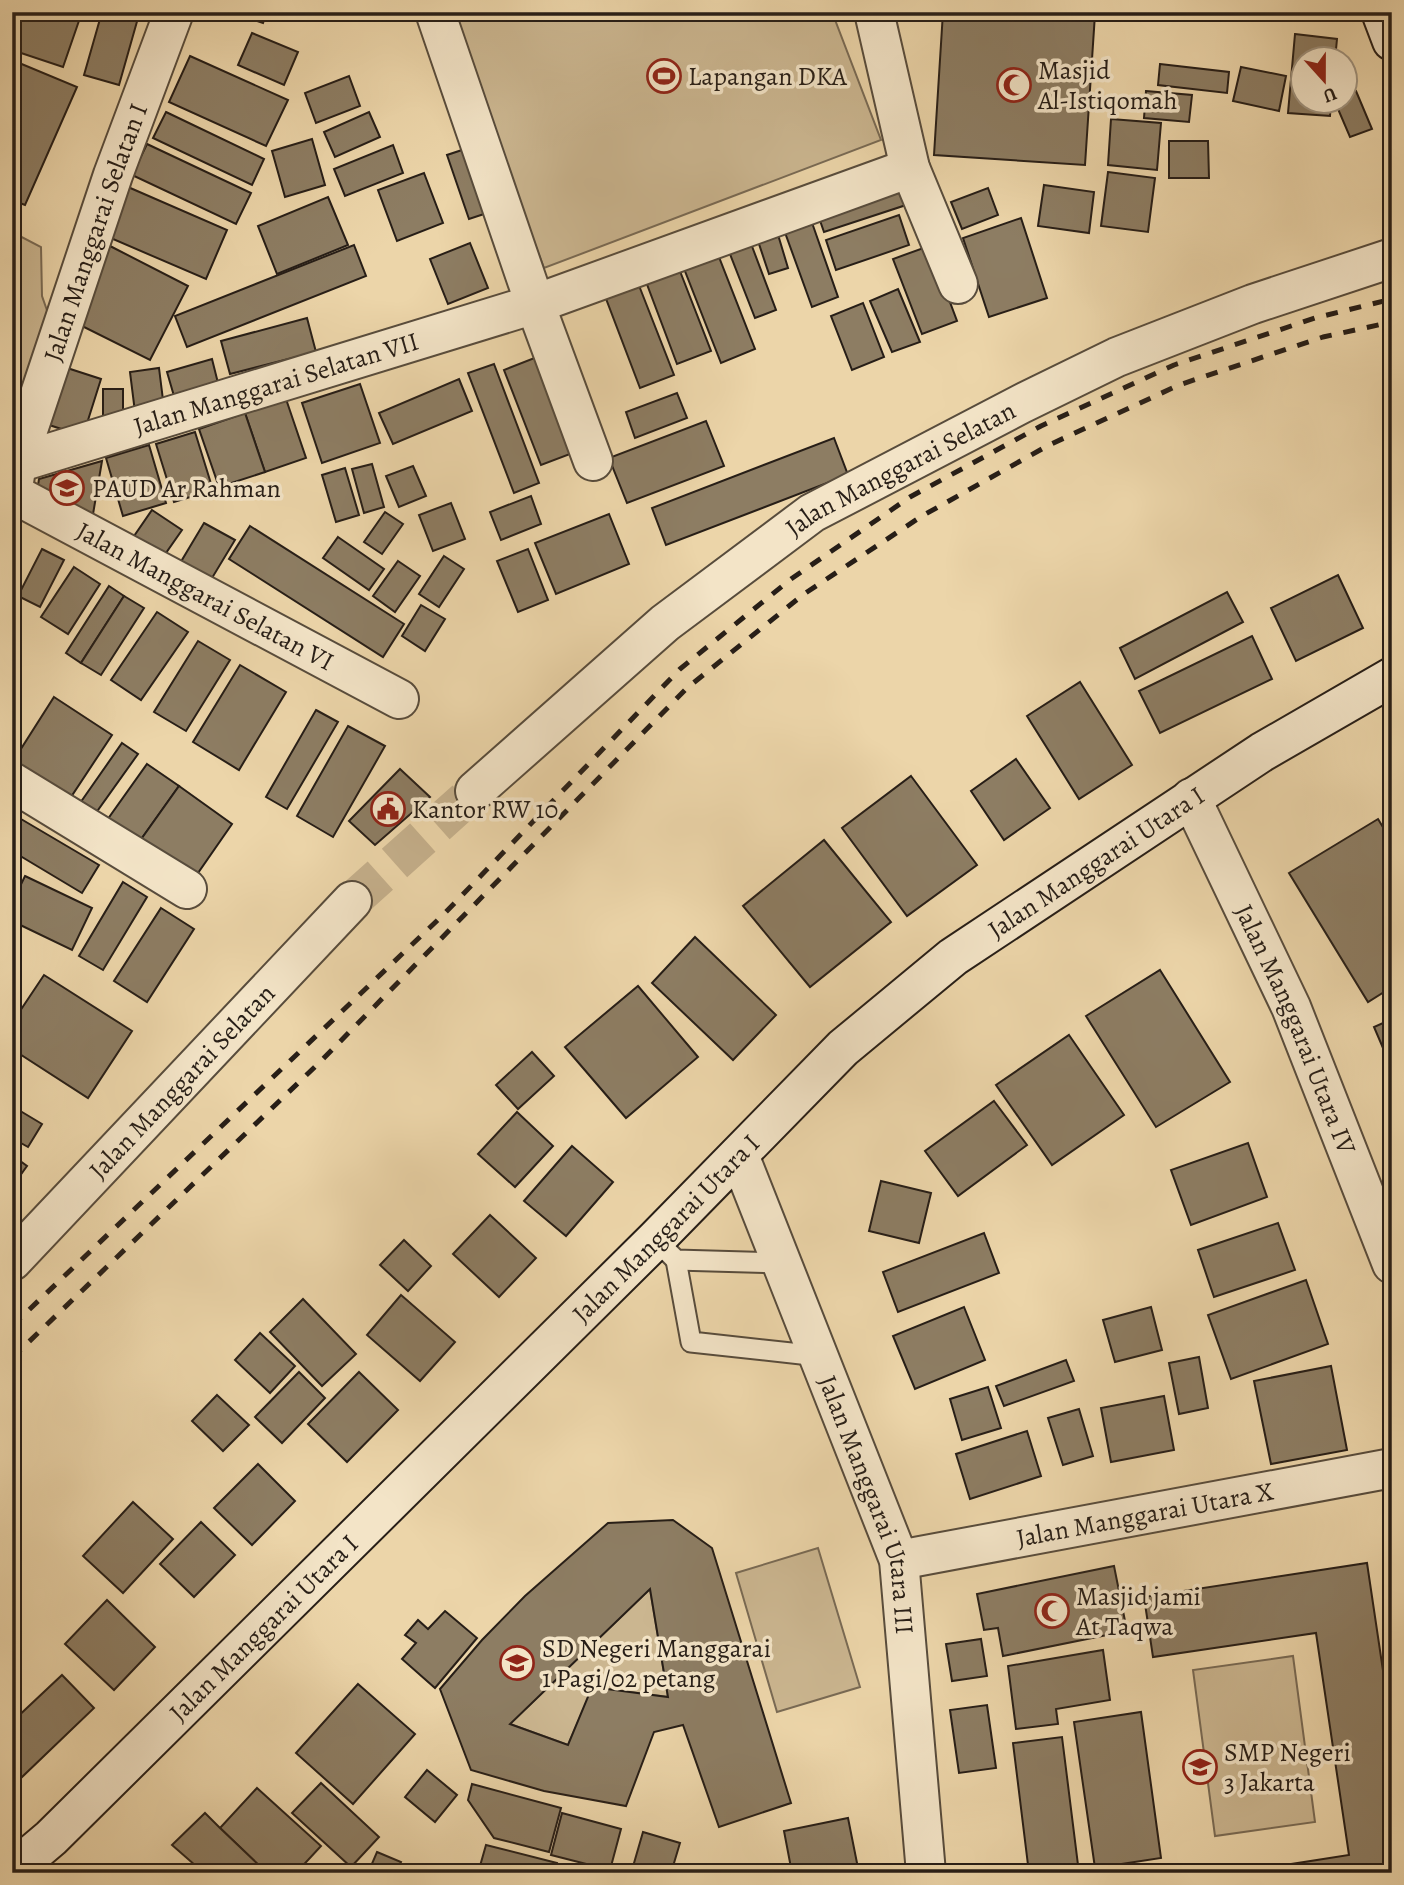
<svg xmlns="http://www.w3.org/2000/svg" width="1404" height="1885" font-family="Alegreya,serif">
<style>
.green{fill:#cbb690;stroke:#796a54;stroke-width:2}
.building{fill:#8d7d63;stroke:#271e17;stroke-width:2;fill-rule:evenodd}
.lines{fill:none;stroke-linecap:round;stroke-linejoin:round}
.street-tunnel{stroke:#c5b08c;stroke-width:38;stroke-dasharray:38 19;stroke-linecap:butt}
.lane-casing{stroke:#584c3c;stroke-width:23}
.street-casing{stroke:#584c3c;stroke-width:42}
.secondary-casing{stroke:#271e17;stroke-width:42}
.lane{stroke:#f3e4c7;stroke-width:19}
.street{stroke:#f3e4c7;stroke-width:38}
.secondary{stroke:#f3e4c7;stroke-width:38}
.rail{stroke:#271e17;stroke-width:5;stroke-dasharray:12 12;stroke-linecap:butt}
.labels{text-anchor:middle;stroke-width:7;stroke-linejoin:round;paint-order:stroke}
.poi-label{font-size:26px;fill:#271e17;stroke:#f3e4c7;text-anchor:start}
.street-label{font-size:26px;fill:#271e17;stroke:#f3e4c7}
</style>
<rect width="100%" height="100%" fill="#ecd5a9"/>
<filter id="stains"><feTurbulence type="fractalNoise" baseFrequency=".00286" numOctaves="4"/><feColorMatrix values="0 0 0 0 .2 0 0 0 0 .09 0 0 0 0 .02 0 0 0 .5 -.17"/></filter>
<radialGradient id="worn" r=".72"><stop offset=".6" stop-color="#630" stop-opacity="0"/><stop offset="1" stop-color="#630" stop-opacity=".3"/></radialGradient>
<!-- green -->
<g class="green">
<polygon points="447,12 832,12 881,140 544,268"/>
<polygon points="12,232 41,247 42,296 50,319 12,423"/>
<polygon points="818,1548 860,1687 777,1712 736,1573"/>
<polygon points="650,1589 668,1697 593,1687 568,1745 510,1724"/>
<polygon points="1293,1656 1315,1822 1215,1836 1193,1670"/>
</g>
<!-- building -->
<g class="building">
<polygon points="12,12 82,12 63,67 12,50"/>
<polygon points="102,12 117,12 138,18 119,85 84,75"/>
<polygon points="231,12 267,12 263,23"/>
<polygon points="943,12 1095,14 1085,165 934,155"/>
<polygon points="252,33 298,52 284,85 238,65"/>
<polygon points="1295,34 1337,39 1335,60 1302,60 1302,102 1331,102 1330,116 1288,113"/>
<polygon points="190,56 288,100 266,146 169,102"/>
<polygon points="12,60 77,87 25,205 12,200"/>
<polygon points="1160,64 1229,72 1227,93 1158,85"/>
<polygon points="1241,67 1286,76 1279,111 1233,101"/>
<polygon points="349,76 360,106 316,123 305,93"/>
<polygon points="1146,91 1192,95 1189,122 1144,118"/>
<polygon points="1356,91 1372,129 1350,137 1335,102 1344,102 1344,96"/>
<polygon points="166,112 264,159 252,185 153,138"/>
<polygon points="369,112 380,137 335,157 324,132"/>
<polygon points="1111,119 1161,123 1157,170 1108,165"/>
<polygon points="312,139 325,185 285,197 272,151"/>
<polygon points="1169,141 1208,141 1209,178 1169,178"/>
<polygon points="147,144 251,193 236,224 132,175"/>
<polygon points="393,145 403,173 345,196 334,169"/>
<polygon points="474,146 496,210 469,219 447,155"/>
<polygon points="1108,172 1155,178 1148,232 1101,226"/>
<polygon points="424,173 443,223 397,241 378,190"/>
<polygon points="898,183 906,205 824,232 816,209"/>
<polygon points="1044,185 1094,192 1089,233 1038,226"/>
<polygon points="128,187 227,230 206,279 106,236"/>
<polygon points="988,188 998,215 962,229 951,202"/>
<polygon points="328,197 348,245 277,274 258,226"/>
<polygon points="899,215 909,245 836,270 826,240"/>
<polygon points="810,217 838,297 812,307 783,227"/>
<polygon points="1021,218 1047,298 989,317 963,238"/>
<polygon points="776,228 788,268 769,274 756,235"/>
<polygon points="750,241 776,310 755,318 728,249"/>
<polygon points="470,243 488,288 448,304 430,259"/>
<polygon points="354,245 366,276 187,347 175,316"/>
<polygon points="110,246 188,286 150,360 72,321"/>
<polygon points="929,246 957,321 922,334 893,259"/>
<polygon points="717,252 755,349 721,363 683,266"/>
<polygon points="678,266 711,351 677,364 645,279"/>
<polygon points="638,283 674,375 640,388 605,296"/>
<polygon points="898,289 920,342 892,352 870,301"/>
<polygon points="863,303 884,357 852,370 831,316"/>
<polygon points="307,318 316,352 230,374 221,341"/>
<polygon points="542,355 578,451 541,465 504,370"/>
<polygon points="212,359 218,383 174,396 167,372"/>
<polygon points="494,364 539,483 514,493 468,373"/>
<polygon points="61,366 101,379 83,436 43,423"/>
<polygon points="159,368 164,408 135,412 130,372"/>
<polygon points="459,379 472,411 393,444 379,413"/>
<polygon points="360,384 380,443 322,463 302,403"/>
<rect x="103" y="389" width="20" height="32"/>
<polygon points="677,393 687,418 635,438 626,412"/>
<polygon points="286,399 306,458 265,472 245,413"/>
<polygon points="245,413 265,472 219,487 199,429"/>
<polygon points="706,421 724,466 627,503 609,458"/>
<polygon points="195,432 213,490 174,502 156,444"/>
<polygon points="834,438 848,475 666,545 652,508"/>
<polygon points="149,445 166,503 123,516 106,458"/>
<polygon points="102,461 91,526 36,498 39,479"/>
<polygon points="372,464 384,507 364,513 352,469"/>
<polygon points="413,466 426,496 399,507 386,476"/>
<polygon points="345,468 359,515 336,522 322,475"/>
<polygon points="531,496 541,524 501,540 490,512"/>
<polygon points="451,503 465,539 433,551 419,515"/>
<polygon points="152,510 182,530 161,560 132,539"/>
<polygon points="385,512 403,524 382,554 364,542"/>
<polygon points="609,514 629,564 556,594 535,543"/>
<polygon points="204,523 235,540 209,583 179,565"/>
<polygon points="250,526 404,624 383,657 229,559"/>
<polygon points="338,537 384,569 369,590 323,558"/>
<polygon points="42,549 64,560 40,607 18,596"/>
<polygon points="528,549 548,600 518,612 497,561"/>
<polygon points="444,556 464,569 439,607 419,594"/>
<polygon points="398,561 420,576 395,612 373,596"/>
<polygon points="74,567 100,584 68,634 41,617"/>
<polygon points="1338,575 1363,628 1296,661 1271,608"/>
<polygon points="109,586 124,596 81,663 66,653"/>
<polygon points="1227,592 1243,622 1135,679 1120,648"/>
<polygon points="124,596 144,608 101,675 81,663"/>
<polygon points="421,605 445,619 425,651 402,636"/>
<polygon points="157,612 188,632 141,700 111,680"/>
<polygon points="1252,636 1272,679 1160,733 1139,691"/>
<polygon points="198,641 230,660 186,731 154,712"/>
<polygon points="240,665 286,692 239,770 193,742"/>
<polygon points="1080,682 1132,765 1079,799 1027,716"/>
<polygon points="54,697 112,735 69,800 12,763"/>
<polygon points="316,710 338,722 287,809 266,797"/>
<polygon points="348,726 385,746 333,837 297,816"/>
<polygon points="122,743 138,754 93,817 78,806"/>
<polygon points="1016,759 1050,808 1004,840 971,791"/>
<polygon points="147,764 179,786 137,845 105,823"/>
<polygon points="400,769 430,797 375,845 349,821"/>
<polygon points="911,776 977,865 907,916 842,828"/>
<polygon points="179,786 232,824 191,883 137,845"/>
<polygon points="21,819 99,865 82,893 12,851 12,834"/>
<polygon points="1378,819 1392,842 1392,987 1368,1002 1289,873"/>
<polygon points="824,840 891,922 810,987 743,906"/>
<polygon points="25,876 92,908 72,950 12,921 12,903"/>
<polygon points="123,882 147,897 103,970 79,956"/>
<polygon points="161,908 194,929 147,1002 114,981"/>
<polygon points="695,937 776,1015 733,1060 652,983"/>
<polygon points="1160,970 1230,1082 1156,1127 1086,1016"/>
<polygon points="44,975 132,1031 88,1098 12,1049 12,1023"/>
<polygon points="638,986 698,1057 626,1118 565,1047"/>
<polygon points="1392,1019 1392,1069 1374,1027"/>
<polygon points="1069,1035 1124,1115 1052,1165 996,1085"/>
<polygon points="532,1052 554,1076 518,1109 496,1085"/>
<polygon points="994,1101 1027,1145 958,1196 925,1151"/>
<polygon points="12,1106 42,1124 28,1147 12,1138"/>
<polygon points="517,1112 553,1146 515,1187 478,1154"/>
<polygon points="1248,1143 1267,1197 1191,1225 1171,1170"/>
<polygon points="572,1146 613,1182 566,1236 524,1201"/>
<polygon points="12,1155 27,1166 12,1187"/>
<polygon points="881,1181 931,1193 919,1243 869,1231"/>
<polygon points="490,1215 536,1258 499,1297 453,1254"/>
<polygon points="1278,1223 1295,1270 1214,1297 1198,1250"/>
<polygon points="984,1233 999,1273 898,1312 883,1272"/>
<polygon points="404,1240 431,1266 408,1291 380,1265"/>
<polygon points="1306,1280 1328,1344 1231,1379 1208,1315"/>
<polygon points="401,1295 455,1342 420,1381 367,1335"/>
<polygon points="303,1299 356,1354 322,1386 270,1332"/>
<polygon points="964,1307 985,1360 915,1389 893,1336"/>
<polygon points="1151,1307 1162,1350 1115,1362 1103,1320"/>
<polygon points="260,1333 295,1366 270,1393 235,1360"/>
<polygon points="1199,1357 1208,1408 1179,1414 1169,1363"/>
<polygon points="1066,1360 1074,1381 1004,1406 996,1386"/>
<polygon points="1331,1366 1347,1450 1271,1464 1254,1381"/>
<polygon points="299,1372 325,1398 282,1443 255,1417"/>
<polygon points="359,1372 398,1410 347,1462 308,1424"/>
<polygon points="988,1387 1001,1428 962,1440 950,1399"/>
<polygon points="217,1395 249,1425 223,1451 192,1421"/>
<polygon points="1164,1396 1174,1450 1111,1462 1101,1408"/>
<polygon points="1079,1409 1093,1456 1063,1465 1048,1418"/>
<polygon points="1027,1431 1041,1476 970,1499 956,1454"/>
<polygon points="258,1464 295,1501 252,1545 214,1508"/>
<polygon points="133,1502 173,1539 123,1593 83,1556"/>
<path d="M673,1520L712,1548L791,1803L719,1827L683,1725L654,1732L626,1806L544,1791L471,1770L440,1689L482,1640L525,1596L608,1523ZM650,1589L668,1697L592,1687L568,1745L510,1724Z"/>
<polygon points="201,1522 235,1555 194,1597 160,1564"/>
<polygon points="1367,1563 1392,1731 1392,1873 1234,1873 1349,1855 1316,1633 1153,1657 1144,1597"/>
<polygon points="1114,1566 1127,1631 1003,1656 998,1628 984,1630 977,1594"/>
<polygon points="107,1600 155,1647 114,1690 65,1644"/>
<polygon points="445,1611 477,1638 435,1688 402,1659 416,1643 405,1635 418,1620 428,1629"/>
<polygon points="981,1639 987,1676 952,1681 946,1644"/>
<polygon points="1103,1650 1110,1700 1056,1709 1058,1724 1016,1729 1008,1666"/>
<polygon points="62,1675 94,1708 22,1777 12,1767 12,1722"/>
<polygon points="358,1684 415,1734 353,1804 296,1753"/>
<polygon points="987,1705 996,1768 959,1773 950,1710"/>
<polygon points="1141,1712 1161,1858 1095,1868 1074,1722"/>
<polygon points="1062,1737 1079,1873 1029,1873 1013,1743"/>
<polygon points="427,1770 457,1795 435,1822 405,1797"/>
<polygon points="321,1783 379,1837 351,1867 292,1813"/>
<polygon points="472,1784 561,1808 549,1852 494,1838 468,1800"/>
<polygon points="257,1788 321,1846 296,1873 267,1873 220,1828"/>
<polygon points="205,1813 220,1828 267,1873 204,1873 172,1845"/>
<polygon points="562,1813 621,1829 610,1870 551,1855"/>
<polygon points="848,1818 859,1873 792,1873 784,1831"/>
<polygon points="643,1832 680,1843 671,1873 644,1873 632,1870"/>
<polygon points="486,1845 557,1863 555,1873 478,1873"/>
<polygon points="377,1852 401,1862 396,1873 368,1873"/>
</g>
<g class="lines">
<!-- street-tunnel -->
<polyline class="street-tunnel" points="352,901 475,791"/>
<!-- lane casing -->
<g class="lane-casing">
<g id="lane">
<polyline points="668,1252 676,1260 782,1263"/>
<polyline points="676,1260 691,1342 819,1356"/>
</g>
</g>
<!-- street casing -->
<g class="street-casing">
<g id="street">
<polyline points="435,12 535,304 593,461"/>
<polyline points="874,12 910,168 958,284"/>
<path id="s1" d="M17,463L535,304L910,168"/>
<path id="s2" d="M12,493L399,699"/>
<path id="s3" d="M12,494L17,463L113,175L174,12"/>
<polyline points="12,782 187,889"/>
<path id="s4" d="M475,791L665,623L812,513L1021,404L1117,357L1253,304L1392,258"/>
<path id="s5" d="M1191,798L1291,1007L1392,1264"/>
<path id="s6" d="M739,1155L899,1560L926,1873"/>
<path id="s7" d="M12,1261L352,901"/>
<path id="s8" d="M899,1560L1392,1468"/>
</g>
</g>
<!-- secondary casing -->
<g class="secondary-casing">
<g id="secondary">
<polyline points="1381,12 1392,41"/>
<path id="s9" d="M12,1871L51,1838L656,1239L843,1048L953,957L1262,752L1392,677"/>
</g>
</g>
<!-- lane -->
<use href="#lane" class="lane"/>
<!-- street -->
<use href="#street" class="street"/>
<!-- secondary -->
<use href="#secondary" class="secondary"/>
<!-- rail -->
<g class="rail">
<polyline points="12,1326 444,914 680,669 791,579 910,497 1041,426 1174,365 1315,318 1392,299"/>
<polyline points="12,1358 321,1061 687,688 804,594 922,516 1049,445 1179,385 1323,337 1392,322"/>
</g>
</g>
<!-- icons -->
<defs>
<g id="stadium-ring" transform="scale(1.75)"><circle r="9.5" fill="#f3e4c7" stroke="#8f2418" stroke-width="1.5"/><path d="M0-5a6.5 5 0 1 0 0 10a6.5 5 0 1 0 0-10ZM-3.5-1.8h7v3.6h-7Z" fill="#8f2418"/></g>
<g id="mosque-ring" transform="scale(1.75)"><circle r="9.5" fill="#f3e4c7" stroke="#8f2418" stroke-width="1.5"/><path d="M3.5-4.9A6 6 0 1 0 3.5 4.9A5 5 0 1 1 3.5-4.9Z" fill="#8f2418"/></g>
<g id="school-ring" transform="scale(1.75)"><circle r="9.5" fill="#f3e4c7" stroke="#8f2418" stroke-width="1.5"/><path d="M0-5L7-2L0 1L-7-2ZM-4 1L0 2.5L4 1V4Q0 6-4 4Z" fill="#8f2418"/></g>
<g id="civic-ring" transform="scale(1.75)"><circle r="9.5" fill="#f3e4c7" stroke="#8f2418" stroke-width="1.5"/><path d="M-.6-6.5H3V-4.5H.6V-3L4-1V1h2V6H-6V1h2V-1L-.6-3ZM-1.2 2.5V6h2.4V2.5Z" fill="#8f2418"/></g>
</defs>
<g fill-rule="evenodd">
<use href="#stadium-ring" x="664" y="76"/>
<use href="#mosque-ring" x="1014" y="85"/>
<use href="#school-ring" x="67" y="488"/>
<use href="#civic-ring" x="388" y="809"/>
<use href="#mosque-ring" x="1052" y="1611"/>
<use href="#school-ring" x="517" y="1663"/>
<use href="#school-ring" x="1200" y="1767"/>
</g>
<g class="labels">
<!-- poi labels -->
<g class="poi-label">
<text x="1038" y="79">Masjid<tspan x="1038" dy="30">Al-Istiqomah</tspan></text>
<text x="688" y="85">Lapangan DKA</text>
<text x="92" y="497">PAUD Ar Rahman</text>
<text x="412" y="818">Kantor RW 10</text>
<text x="1076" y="1605">Masjid jami<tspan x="1076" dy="30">At Taqwa</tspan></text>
<text x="542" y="1657">SD Negeri Manggarai<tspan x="542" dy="30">1 Pagi/02 petang</tspan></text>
<text x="1224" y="1761">SMP Negeri<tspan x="1224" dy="30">3 Jakarta</tspan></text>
</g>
<!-- street labels -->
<g class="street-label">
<text dy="9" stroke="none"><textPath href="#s3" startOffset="275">Jalan Manggarai Selatan I</textPath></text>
<text dy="9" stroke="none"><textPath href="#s1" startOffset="271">Jalan Manggarai Selatan VII</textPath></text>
<text dy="9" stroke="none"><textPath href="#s4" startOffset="536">Jalan Manggarai Selatan</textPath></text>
<text dy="9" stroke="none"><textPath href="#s2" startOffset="219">Jalan Manggarai Selatan VI</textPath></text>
<text dy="9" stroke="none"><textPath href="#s9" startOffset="1484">Jalan Manggarai Utara I</textPath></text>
<text dy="9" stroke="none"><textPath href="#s5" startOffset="254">Jalan Manggarai Utara IV</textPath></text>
<text dy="9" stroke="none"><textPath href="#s7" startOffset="247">Jalan Manggarai Selatan</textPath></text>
<text dy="9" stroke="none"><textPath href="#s9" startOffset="917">Jalan Manggarai Utara I</textPath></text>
<text dy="9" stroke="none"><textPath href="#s6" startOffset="374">Jalan Manggarai Utara III</textPath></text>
<text dy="9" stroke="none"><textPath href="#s8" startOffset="250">Jalan Manggarai Utara X</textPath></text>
<text dy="9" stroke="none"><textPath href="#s9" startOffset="350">Jalan Manggarai Utara I</textPath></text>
</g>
</g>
<!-- margin -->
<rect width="1404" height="1885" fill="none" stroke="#ecd5a9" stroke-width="42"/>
<rect x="14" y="14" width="1376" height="1857" fill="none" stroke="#271e17" stroke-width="3.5"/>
<rect x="21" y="21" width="1362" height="1843" fill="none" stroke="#271e17" stroke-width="2"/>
<!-- north arrow -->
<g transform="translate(1324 80) rotate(159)"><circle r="33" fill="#f3e4c7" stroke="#a19581" stroke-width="2"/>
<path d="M0-5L12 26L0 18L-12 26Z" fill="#8f2418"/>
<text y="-10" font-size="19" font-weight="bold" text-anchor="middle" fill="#271e17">U</text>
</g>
<rect width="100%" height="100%" filter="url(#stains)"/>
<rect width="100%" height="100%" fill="url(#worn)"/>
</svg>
